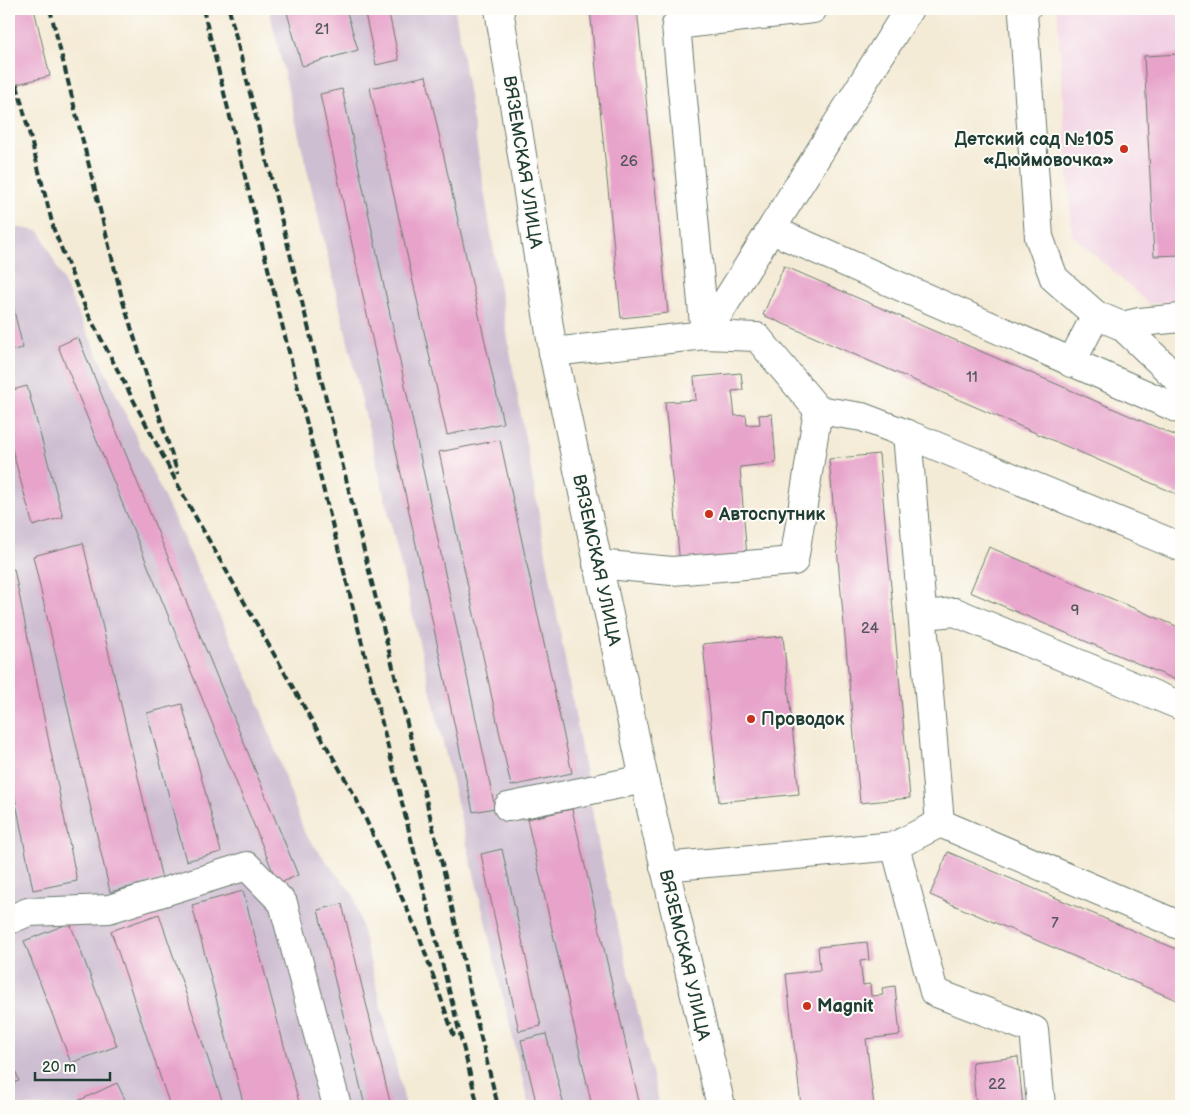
<svg xmlns="http://www.w3.org/2000/svg" width="1190" height="1115" font-family="'Balsamiq Sans',sans-serif">
<style>
.built{fill:#f1d0e3}
.industrial{fill:#cebed1}
.building{fill:#e7a3ca}
.lines{fill:none;stroke-linecap:round;stroke-linejoin:round}
.minor-casing{stroke:#6a7a6d;stroke-width:30}
.minor{stroke:#fff;stroke-width:28}
.rail{stroke:#1f3d34;stroke-width:4;stroke-dasharray:8 4;stroke-linecap:butt}
.poi-dot{fill:#c8321e;stroke:#fdfcf7;stroke-width:2}
.labels{text-anchor:middle;stroke-width:4;stroke-linejoin:round;paint-order:stroke}
.number-label{font-size:15px;fill:#51565a}
.poi-label{font-size:18px;font-weight:bold;fill:#1f3d34;stroke:#fdfcf7;text-anchor:start}
.street-label{font-size:18px;fill:#1f3d34;stroke:#fdfcf7}
</style>
<rect width="100%" height="100%" fill="#fdfcf7"/>
<filter id="ink" filterUnits="userSpaceOnUse"><feTurbulence type="fractalNoise" baseFrequency=".02" numOctaves="2"/><feDisplacementMap in="SourceGraphic" scale="10" xChannelSelector="R" yChannelSelector="G"/><feConvolveMatrix kernelMatrix="1 2 1 2 8 2 1 2 1" color-interpolation-filters="sRGB"/></filter>
<filter id="wash" filterUnits="userSpaceOnUse"><feTurbulence type="fractalNoise" baseFrequency=".0096" numOctaves="4" result="noise"/><feDisplacementMap in="SourceGraphic" scale="20" xChannelSelector="R" yChannelSelector="G"/><feGaussianBlur stdDeviation="1.12" result="paint"/><feColorMatrix in="noise" values="0 0 0 0 0 0 0 0 0 0 0 0 0 0 0 0 0 1.4 0 .05"/><feComposite in="paint" operator="in"/></filter>
<g filter="url(#wash)">
<rect width="100%" height="100%" fill="#f4ebd6"/>
<!-- built -->
<polygon class="built" points="1057,9 1181,9 1181,301 1149,304 1072,234"/>
<!-- industrial -->
<g class="industrial">
<polygon points="269,9 455,9 514,376 599,848 660,1106 529,1106"/>
<polygon points="9,226 40,231 253,688 305,834 354,896 406,1106 9,1106"/>
</g>
<g id="blocks">
<!-- building -->
<g class="building">
<polygon points="9,9 34,9 50,76 9,86"/>
<polygon points="286,9 346,9 358,50 302,66"/>
<polygon points="364,9 388,9 399,60 376,65"/>
<polygon points="590,9 637,9 668,313 621,318"/>
<polygon points="1181,54 1181,255 1154,256 1144,56"/>
<polygon points="426,76 503,423 447,435 370,88"/>
<polygon points="342,89 495,808 473,812 320,94"/>
<polygon points="784,266 1181,438 1181,489 1179,495 763,315"/>
<polygon points="9,290 23,348 9,351"/>
<polygon points="78,337 298,875 278,884 58,346"/>
<polygon points="741,373 743,390 732,391 735,416 746,415 747,425 760,424 759,415 772,414 776,463 740,467 747,558 680,565 665,402 696,400 694,377"/>
<polygon points="27,386 63,517 33,526 9,438 9,391"/>
<polygon points="500,440 572,773 511,786 439,452"/>
<polygon points="879,454 910,798 860,803 829,459"/>
<polygon points="83,543 162,879 110,892 33,556"/>
<polygon points="989,547 1181,628 1181,682 970,592"/>
<polygon points="14,569 77,881 33,890 9,767 9,570"/>
<polygon points="783,636 799,794 719,802 703,644"/>
<polygon points="182,704 221,852 186,861 147,713"/>
<polygon points="572,809 640,1106 592,1106 527,819"/>
<polygon points="502,849 541,1026 519,1031 481,854"/>
<polygon points="948,852 1181,951 1181,1002 930,895"/>
<polygon points="243,891 300,1106 244,1106 192,905"/>
<polygon points="342,904 391,1106 365,1106 318,910"/>
<polygon points="159,914 224,1106 170,1106 111,931"/>
<polygon points="70,923 117,1046 71,1063 24,941"/>
<polygon points="867,942 869,960 860,961 863,985 870,984 871,996 883,995 882,988 895,986 900,1035 866,1039 874,1106 801,1106 786,974 820,970 818,947"/>
<polygon points="546,1034 564,1106 537,1106 521,1040"/>
<polygon points="9,1052 19,1081 9,1084"/>
<polygon points="1018,1057 1023,1106 976,1106 972,1062"/>
<polygon points="117,1083 128,1106 81,1106 78,1101"/>
</g>
</g>
</g>
<g filter="url(#ink)">
<use href="#blocks" fill-opacity="0" stroke="#6a7a6d" stroke-width="1"/>
<g class="lines">
<!-- minor casing -->
<g class="minor-casing">
<g id="minor">
<polyline points="499,9 553,352 644,779 721,1106"/>
<polyline points="1026,9 1023,13 1039,237 1054,278 1096,315"/>
<polyline points="772,230 1181,410"/>
<polyline points="1122,326 1181,382"/>
<polyline points="705,335 676,25 813,9"/>
<polyline points="705,335 909,9"/>
<polyline points="553,352 705,335 757,337 818,410"/>
<polyline points="1071,363 1096,315 1122,326 1140,322 1181,318"/>
<polyline points="907,434 1181,547"/>
<polyline points="597,564 672,571 794,561 818,410 862,417 907,434 940,823 895,846 934,992 1034,1030 1041,1106"/>
<polyline points="924,615 955,612 1181,706"/>
<polyline points="508,807 644,779"/>
<polyline points="940,823 1181,926"/>
<polyline points="664,867 895,846"/>
<polyline points="9,920 28,912 109,909 247,866 283,903 337,1106"/>
</g>
</g>
<!-- minor -->
<use href="#minor" class="minor"/>
<!-- rail -->
<g class="rail">
<polyline points="50,9 123,302 178,474"/>
<polyline points="203,9 478,1106"/>
<polyline points="229,9 445,876 477,1022 498,1106"/>
<polyline points="17,85 54,230 87,312 187,502 355,796 419,935 454,1036"/>
</g>
</g>
</g>
<!-- markers -->
<g class="poi-dot">
<circle cx="1124" cy="149" r="5"/>
<circle cx="709" cy="514" r="5"/>
<circle cx="751" cy="719" r="5"/>
<circle cx="807" cy="1006" r="5"/>
</g>
<g class="labels">
<!-- number labels -->
<g class="number-label">
<text x="322" y="34">21</text>
<text x="629" y="166">26</text>
<text x="972" y="382">11</text>
<text x="1075" y="615">9</text>
<text x="870" y="633">24</text>
<text x="1055" y="928">7</text>
<text x="997" y="1089">22</text>
</g>
<!-- poi labels -->
<g class="poi-label">
<text x="1114" y="145" text-anchor="end">Детский сад №105<tspan x="1114" dy="21">«Дюймовочка»</tspan></text>
<text x="719" y="520">Автоспутник</text>
<text x="761" y="725">Проводок</text>
<text x="817" y="1012">Magnit</text>
</g>
<!-- street labels -->
<g class="street-label">
<text transform="translate(523 162) rotate(81)" y="6">ВЯЗЕМСКАЯ УЛИЦА</text>
<text transform="translate(597 560) rotate(78)" y="6">ВЯЗЕМСКАЯ УЛИЦА</text>
<text transform="translate(685 955) rotate(77)" y="6">ВЯЗЕМСКАЯ УЛИЦА</text>
</g>
</g>
<!-- margin -->
<rect width="1190" height="1115" fill="none" stroke="#fdfcf7" stroke-width="30"/>
<!-- scale -->
<path d="M35 1072v8h75v-8" fill="none" stroke="#1f3d34" stroke-width="2.5"/>
<text x="42" y="1072" font-size="15" fill="#1f3d34" stroke="#fdfcf7" stroke-width="4" paint-order="stroke">20 m</text>
</svg>
